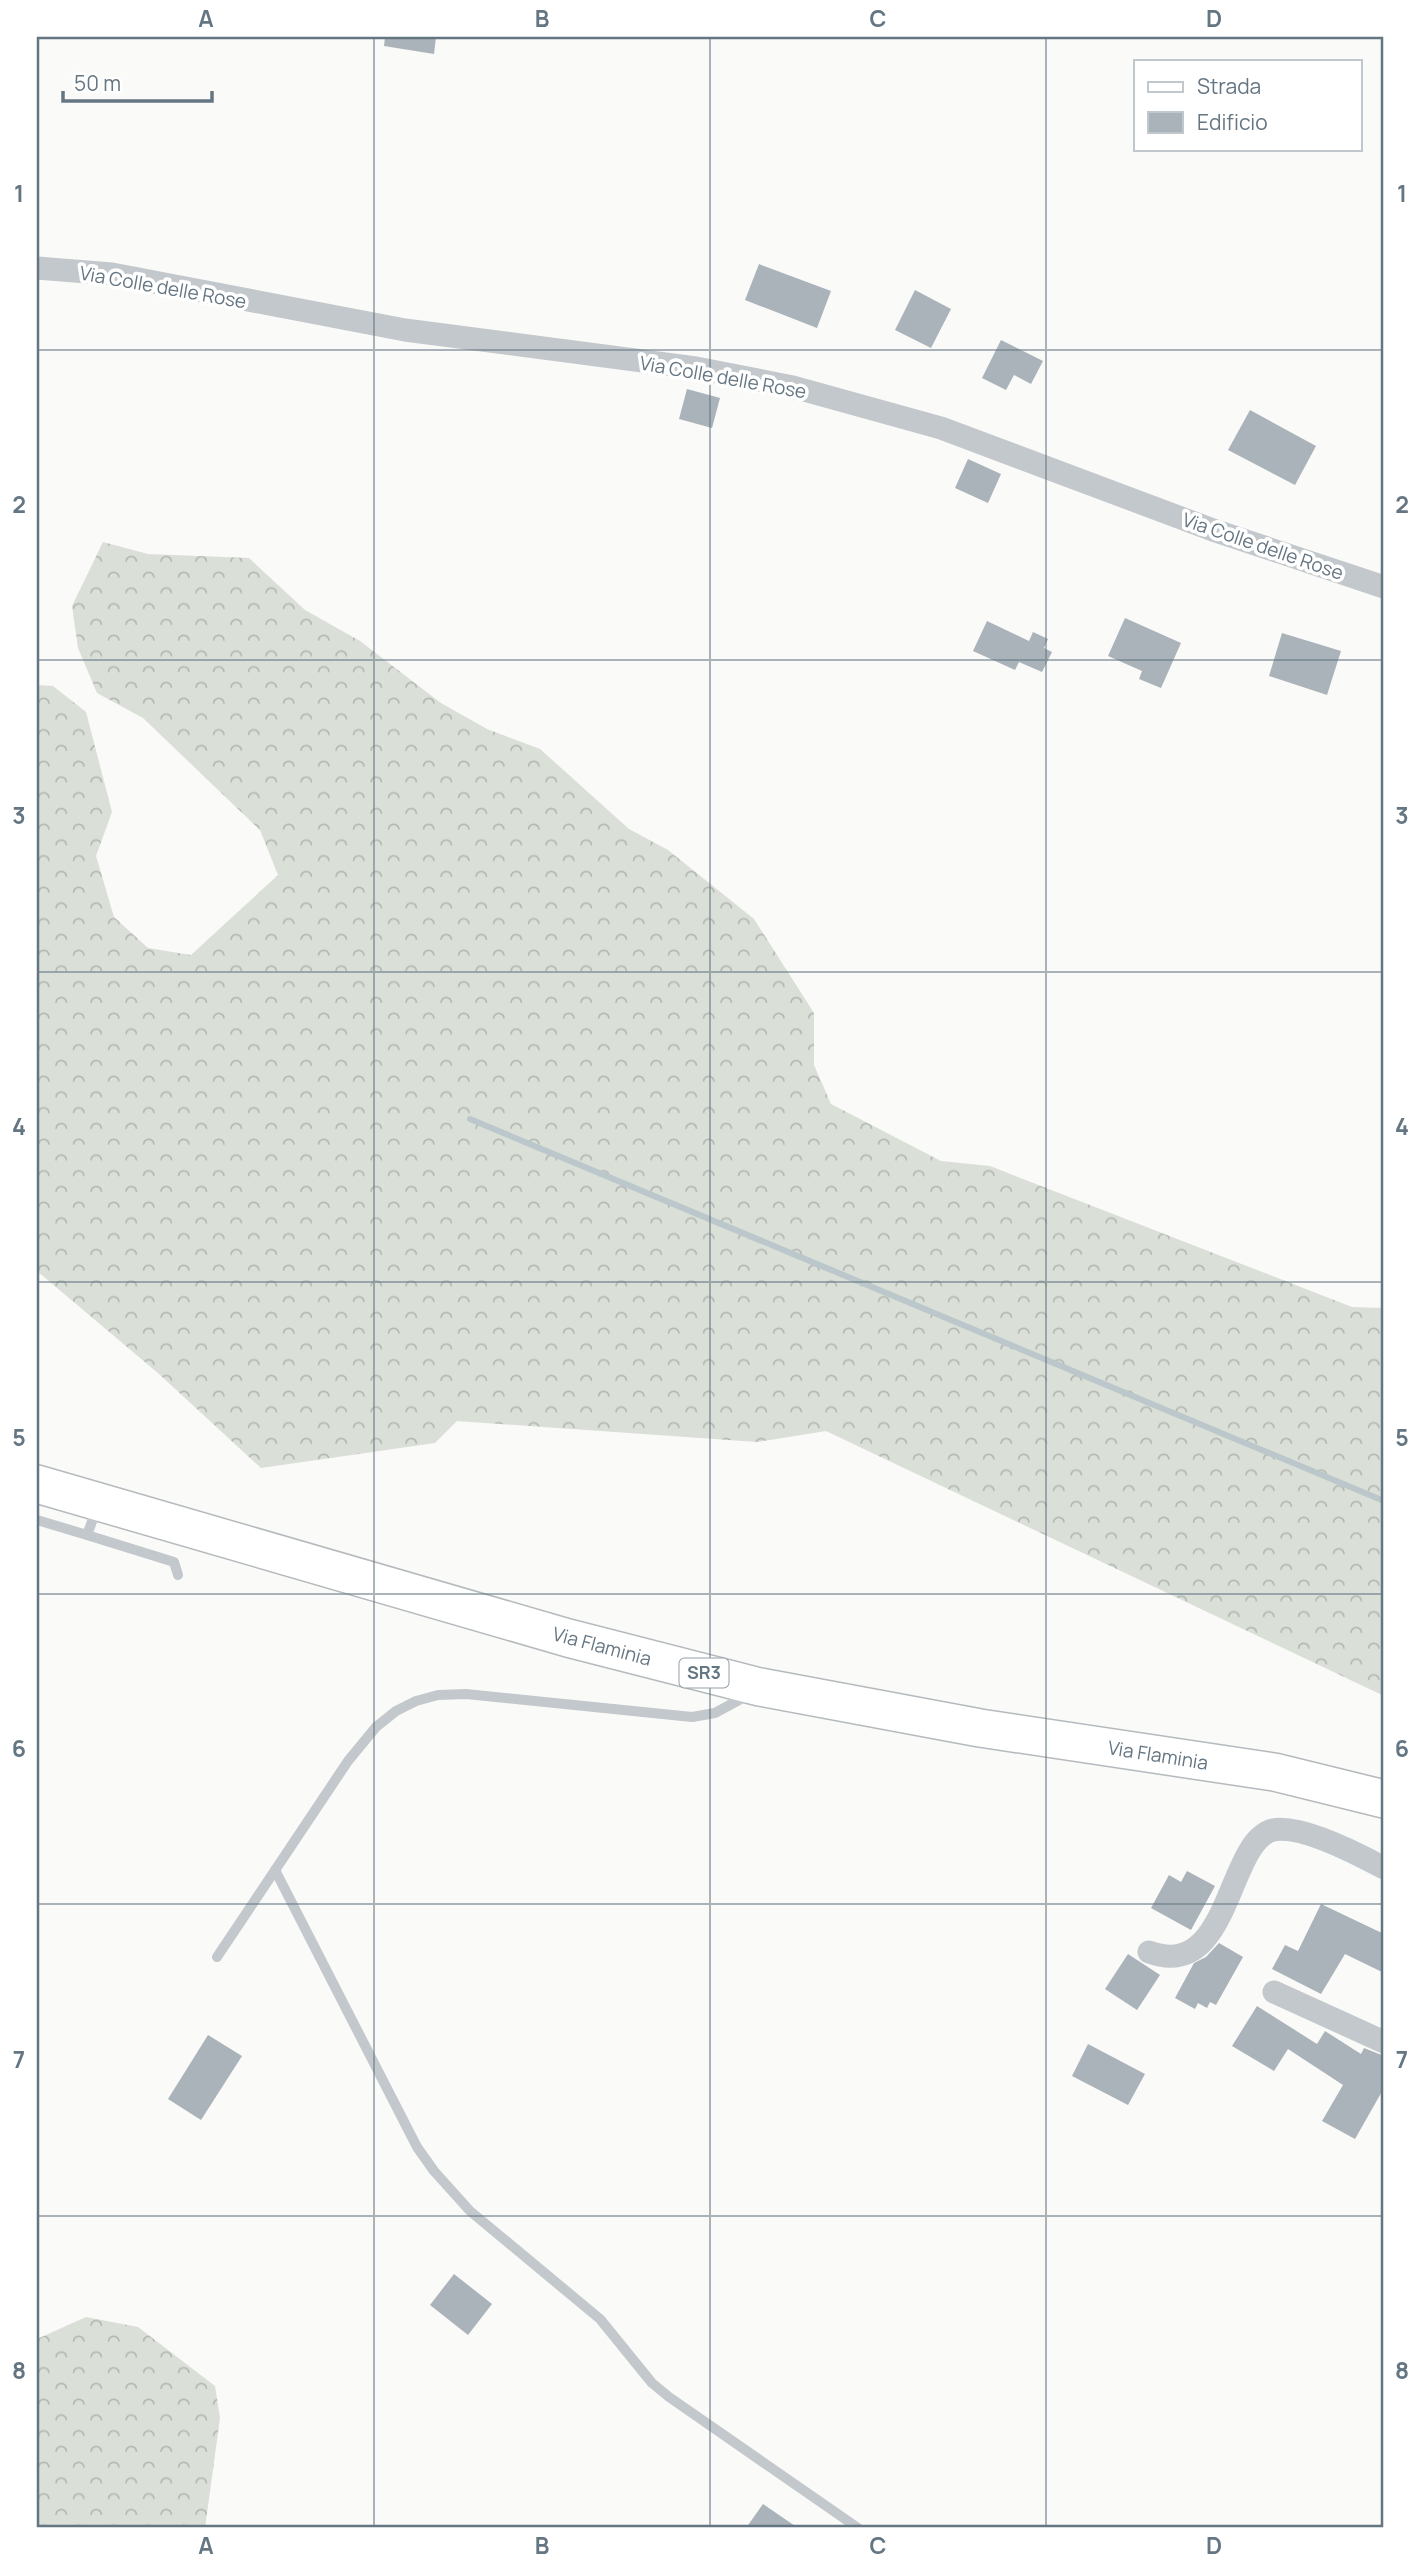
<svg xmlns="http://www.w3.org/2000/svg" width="1421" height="2565" font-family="Manrope,sans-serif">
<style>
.forest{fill:url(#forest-crowns)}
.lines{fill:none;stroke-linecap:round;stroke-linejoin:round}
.stream{stroke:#bbc7cb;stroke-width:6}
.building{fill:#aab3b9}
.primary-casing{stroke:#b5babe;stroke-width:40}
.service{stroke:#c3c8cc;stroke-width:10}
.minor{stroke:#c3c8cc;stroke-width:23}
.primary{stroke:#fff;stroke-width:37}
.grid{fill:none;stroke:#657683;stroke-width:2;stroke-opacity:0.55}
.labels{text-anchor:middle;stroke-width:7;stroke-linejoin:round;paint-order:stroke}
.shield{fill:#fff;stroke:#939fa8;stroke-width:2}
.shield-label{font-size:18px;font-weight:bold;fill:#657683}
.street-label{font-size:19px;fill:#657683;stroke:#fff}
.neatline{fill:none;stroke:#657683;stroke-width:2.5}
.grid-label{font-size:23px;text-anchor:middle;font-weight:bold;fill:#657683}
</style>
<defs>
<pattern id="forest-crowns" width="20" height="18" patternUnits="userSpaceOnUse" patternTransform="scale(1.75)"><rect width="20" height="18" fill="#dadfd7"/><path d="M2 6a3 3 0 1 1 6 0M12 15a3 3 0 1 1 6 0" fill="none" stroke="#b4b9b4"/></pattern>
</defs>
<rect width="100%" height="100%" fill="#fafaf8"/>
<!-- forest -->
<g class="forest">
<polygon points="103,542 148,554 249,558 305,610 360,641 441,703 487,729 540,749 629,829 668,850 754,919 814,1013 814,1065 831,1104 941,1161 990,1166 1352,1307 1384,1308 1384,1696 826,1431 757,1442 457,1421 435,1443 261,1468 159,1374 37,1271 37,685 53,686 86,712 112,812 96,856 114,917 148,948 191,955 278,875 260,830 143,718 97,693 78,648 72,606"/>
<polygon points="86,2317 138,2327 215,2386 220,2418 205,2528 37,2528 37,2339"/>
</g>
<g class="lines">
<!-- stream -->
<polyline class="stream" points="470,1119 1384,1501"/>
</g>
<!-- building -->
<g class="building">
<polygon points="385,37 436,37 434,54 384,46"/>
<polygon points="759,264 831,291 817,328 745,300"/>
<polygon points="915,290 951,309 931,348 895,330"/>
<polygon points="1001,340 1043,361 1031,384 1014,375 1006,390 982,378"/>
<polygon points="687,389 720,398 712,428 679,419"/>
<polygon points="1250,410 1316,446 1295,485 1228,450"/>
<polygon points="968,459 1001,474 988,503 955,488"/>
<polygon points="1125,618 1181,643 1161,688 1139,679 1142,671 1108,656"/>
<polygon points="987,621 1029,641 1033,632 1048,639 1044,648 1052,652 1042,672 1019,662 1015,670 973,651"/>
<polygon points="1282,633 1341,651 1327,695 1269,676"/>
<polygon points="1187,1871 1215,1886 1191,1930 1151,1908 1169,1875 1181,1882"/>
<polygon points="1321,1904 1384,1934 1384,1973 1345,1954 1321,1994 1272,1969 1285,1945 1298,1951"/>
<polygon points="1219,1943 1243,1957 1216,2005 1210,2002 1207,2008 1198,2003 1195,2009 1175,1998 1194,1963 1206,1957"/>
<polygon points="1128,1954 1160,1975 1137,2010 1105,1989"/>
<polygon points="1257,2006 1317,2044 1325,2031 1361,2054 1364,2048 1384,2056 1384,2088 1355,2139 1322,2121 1343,2085 1288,2049 1274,2071 1232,2046"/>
<polygon points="208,2035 242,2056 201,2120 168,2099"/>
<polygon points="1088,2044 1145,2074 1128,2105 1072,2076"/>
<polygon points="454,2274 492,2304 468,2335 430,2305"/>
<polygon points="763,2504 798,2528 746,2528"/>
</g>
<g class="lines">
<!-- primary casing -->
<g class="primary-casing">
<polyline id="primary" points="37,1484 568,1638 760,1687 980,1728 1274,1772 1384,1799"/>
</g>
<!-- service -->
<g class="service">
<polyline points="97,1508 87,1535 174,1562 178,1575"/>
<polyline points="37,1520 87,1535"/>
<polyline points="275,1870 417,2147 434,2171 470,2211 600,2319 652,2383 669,2397 858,2528"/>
<polyline points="217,1957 348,1761 376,1727 396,1711 416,1701 438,1695 466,1694 692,1717 715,1713 750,1694"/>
</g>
<!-- minor -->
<g class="minor">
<polyline points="37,268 112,274 405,330 696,368 793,387 941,428 1213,530 1384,587"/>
<path d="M1149,1952C1231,1982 1226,1842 1273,1830C1301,1824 1360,1855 1384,1868"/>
<polyline points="1274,1992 1384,2042"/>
</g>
<!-- primary -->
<use href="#primary" class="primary"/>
</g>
<!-- grid -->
<path class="grid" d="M374,37V2528M710,37V2528M1046,37V2528M37,350H1384M37,660H1384M37,972H1384M37,1282H1384M37,1594H1384M37,1904H1384M37,2216H1384"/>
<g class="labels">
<!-- shield labels -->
<rect class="shield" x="679.5" y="1658.5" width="49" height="29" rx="5"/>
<g class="shield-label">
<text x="704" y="1679">SR3</text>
</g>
<!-- street labels -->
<g class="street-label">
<text transform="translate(163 287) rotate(10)" y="7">Via Colle delle Rose</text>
<text transform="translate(723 377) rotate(10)" y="7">Via Colle delle Rose</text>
<text transform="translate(1263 546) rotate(19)" y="7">Via Colle delle Rose</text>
<text transform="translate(602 1646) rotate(15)" y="7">Via Flaminia</text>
<text transform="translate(1158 1755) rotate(9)" y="7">Via Flaminia</text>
</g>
</g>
<!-- border -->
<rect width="1421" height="2565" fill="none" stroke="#ffffff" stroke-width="77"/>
<!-- legend -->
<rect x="1134" y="60" width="228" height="91" fill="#ffffff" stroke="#c1c8cd" stroke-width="2"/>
<rect x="1148" y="82" width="35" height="10" fill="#ffffff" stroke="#c1c8cd" stroke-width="2"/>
<text x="1197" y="94" font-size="21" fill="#657683">Strada</text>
<rect x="1148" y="112" width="35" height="21" fill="#aab3b9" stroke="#c1c8cd" stroke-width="2"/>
<text x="1197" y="130" font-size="21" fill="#657683">Edificio</text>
<!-- scale -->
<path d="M63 91v10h149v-10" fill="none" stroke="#657683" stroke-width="3.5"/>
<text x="74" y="91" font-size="21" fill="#657683" stroke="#ffffff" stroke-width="5" paint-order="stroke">50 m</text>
<rect x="38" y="38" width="1344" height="2488" class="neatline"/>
<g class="grid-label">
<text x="206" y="27">A</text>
<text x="542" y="27">B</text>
<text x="878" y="27">C</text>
<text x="1214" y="27">D</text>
<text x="19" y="202">1</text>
<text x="1402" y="202">1</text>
<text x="19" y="513">2</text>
<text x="1402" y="513">2</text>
<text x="19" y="824">3</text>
<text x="1402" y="824">3</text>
<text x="19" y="1135">4</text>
<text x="1402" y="1135">4</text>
<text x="19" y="1446">5</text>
<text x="1402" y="1446">5</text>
<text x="19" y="1757">6</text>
<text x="1402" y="1757">6</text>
<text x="19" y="2068">7</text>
<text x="1402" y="2068">7</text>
<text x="19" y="2379">8</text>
<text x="1402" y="2379">8</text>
<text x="206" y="2554">A</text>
<text x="542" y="2554">B</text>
<text x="878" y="2554">C</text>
<text x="1214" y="2554">D</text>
</g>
</svg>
